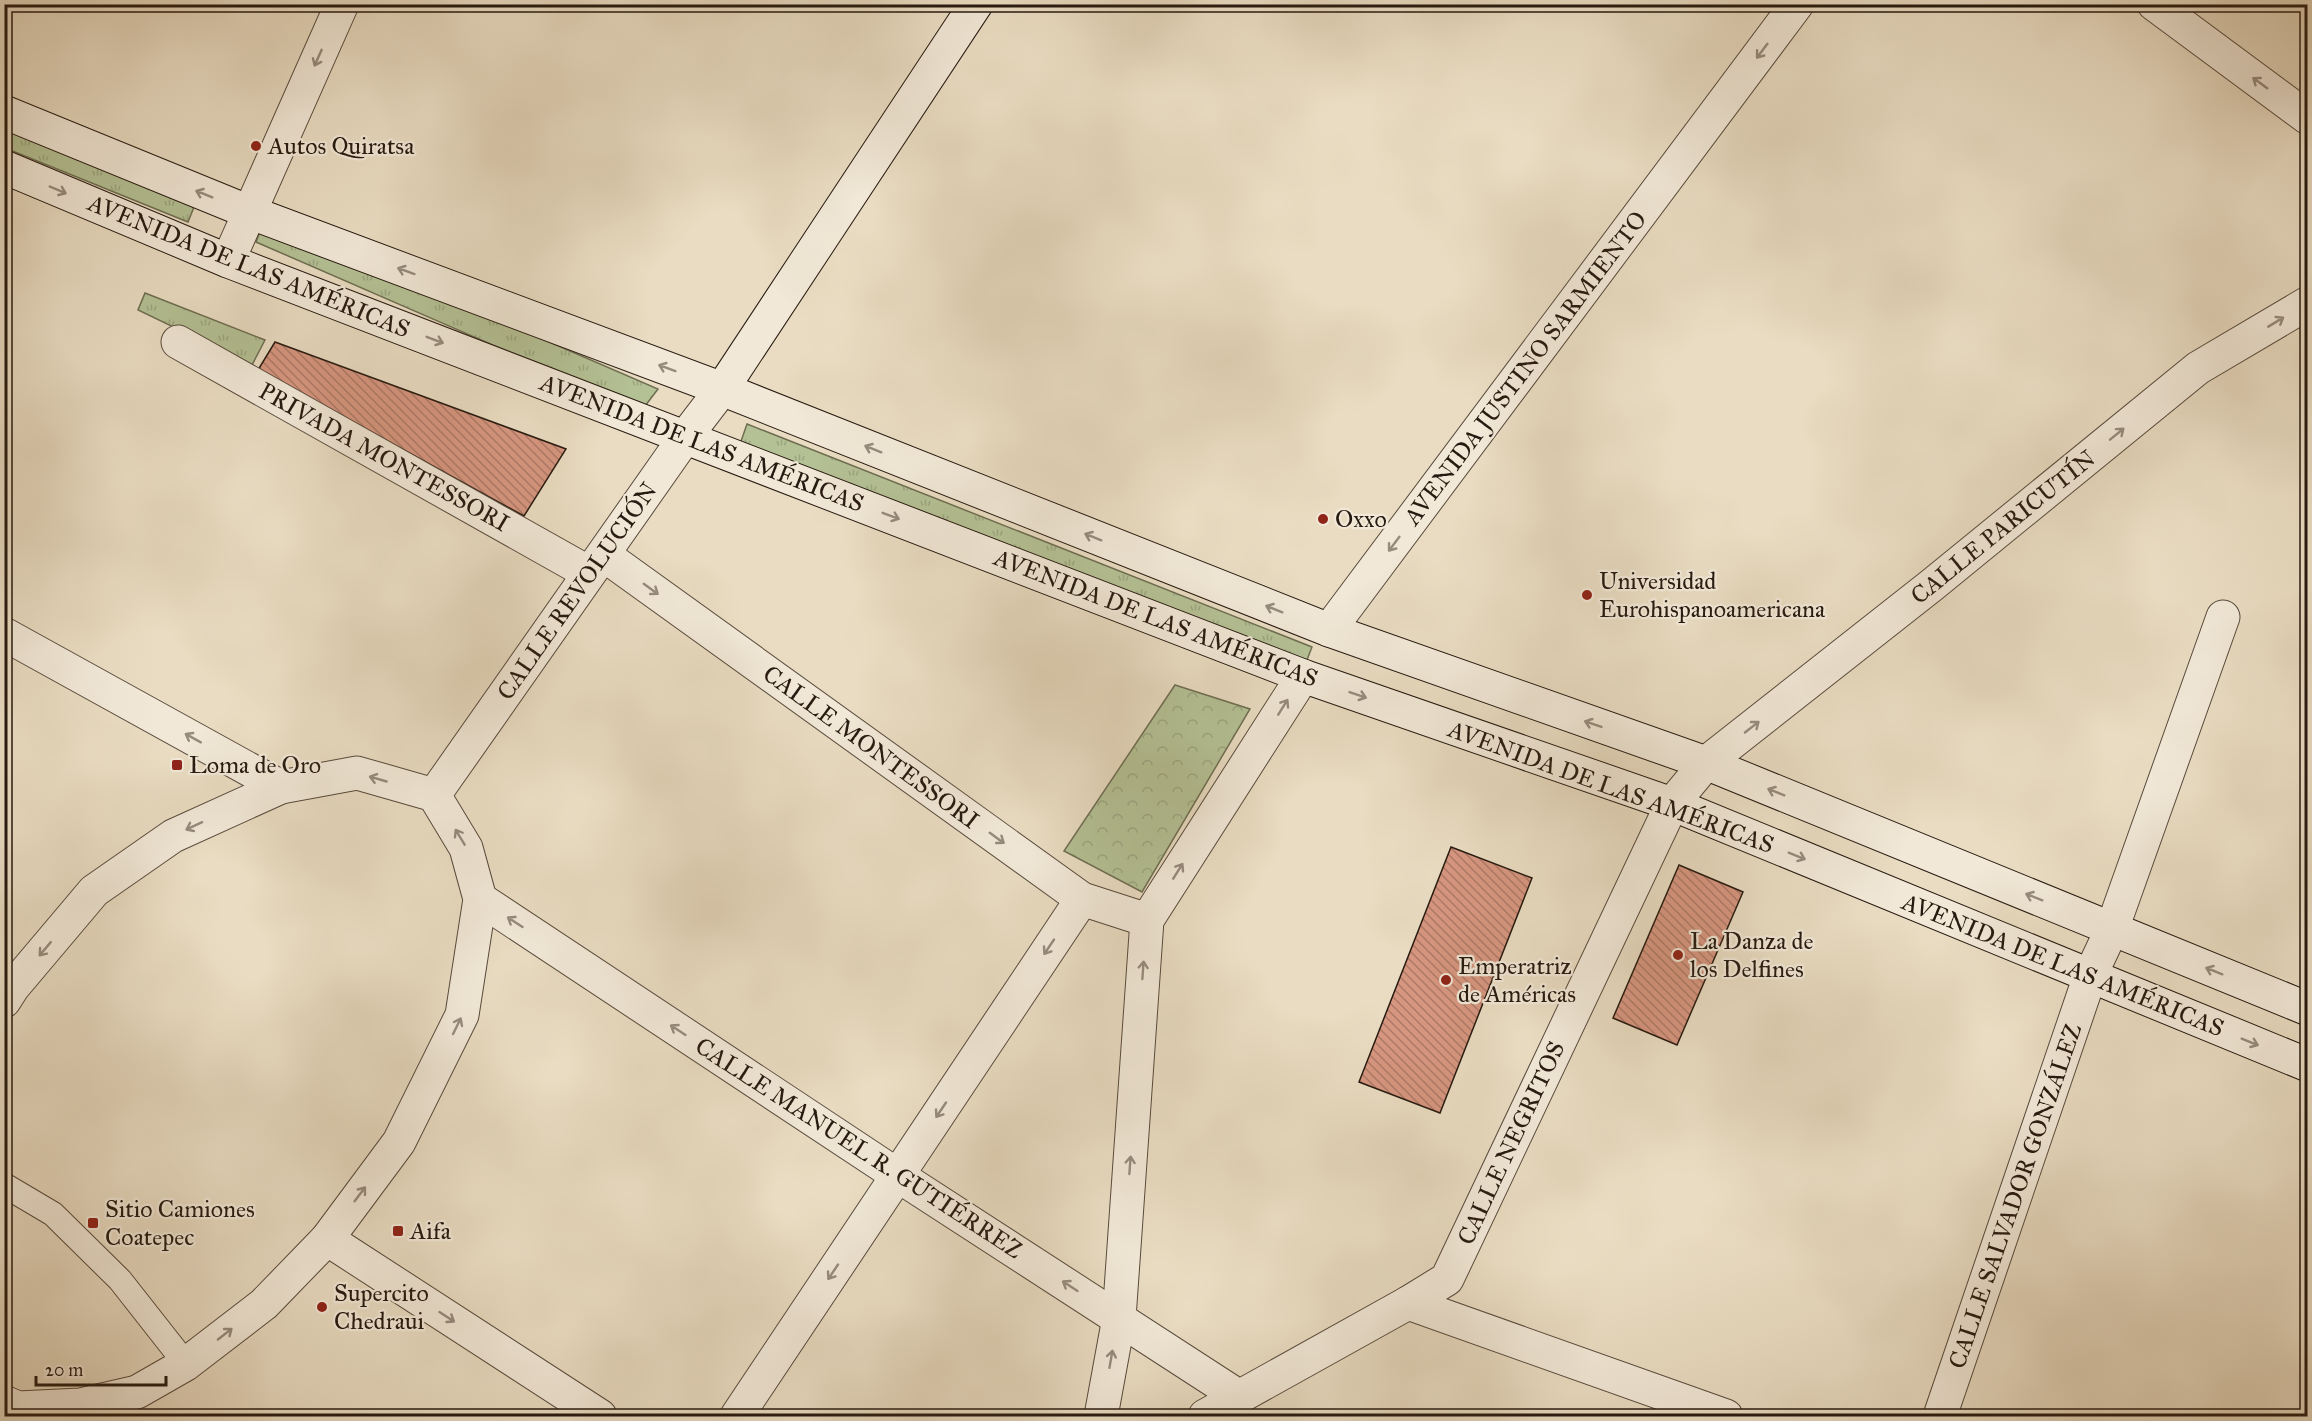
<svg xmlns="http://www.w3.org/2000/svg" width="2312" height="1421" font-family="'IM FELL Great Primer',serif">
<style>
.grass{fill:url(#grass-tufts);stroke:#6e6e52;stroke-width:1.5}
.forest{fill:url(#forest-crowns);stroke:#6e6e52;stroke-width:1.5}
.building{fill:url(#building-back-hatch);stroke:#271a10;stroke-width:1.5}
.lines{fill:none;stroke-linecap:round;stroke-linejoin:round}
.lane-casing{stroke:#584a3c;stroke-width:26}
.street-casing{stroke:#584a3c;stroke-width:35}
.secondary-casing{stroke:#271a10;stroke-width:35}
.lane{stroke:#f1e8d7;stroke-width:24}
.street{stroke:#f1e8d7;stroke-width:33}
.secondary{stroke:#f1e8d7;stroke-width:33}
.oneway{stroke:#968b7d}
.poi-dot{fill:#8f2418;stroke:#f1e8d7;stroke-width:2}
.labels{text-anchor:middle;stroke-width:4.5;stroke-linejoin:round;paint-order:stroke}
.poi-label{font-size:24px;fill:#271a10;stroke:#f1e8d7;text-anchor:start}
.street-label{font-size:24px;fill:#271a10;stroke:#f1e8d7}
</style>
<defs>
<pattern id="grass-tufts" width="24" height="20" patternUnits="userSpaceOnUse" patternTransform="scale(1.5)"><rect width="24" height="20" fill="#b4c195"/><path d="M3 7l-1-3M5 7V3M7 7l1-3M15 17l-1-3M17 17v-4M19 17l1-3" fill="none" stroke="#9ba57f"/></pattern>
<pattern id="forest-crowns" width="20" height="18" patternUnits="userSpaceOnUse" patternTransform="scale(1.5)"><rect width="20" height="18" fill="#b4c195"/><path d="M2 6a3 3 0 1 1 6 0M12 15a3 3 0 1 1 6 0" fill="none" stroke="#9ba57f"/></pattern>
<pattern id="building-back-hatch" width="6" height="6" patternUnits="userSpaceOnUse" patternTransform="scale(1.5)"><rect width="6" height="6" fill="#d79680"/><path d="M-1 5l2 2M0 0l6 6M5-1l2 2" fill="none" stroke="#ae7a67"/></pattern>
</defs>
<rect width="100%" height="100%" fill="#e9dcc2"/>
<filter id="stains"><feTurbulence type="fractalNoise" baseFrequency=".00333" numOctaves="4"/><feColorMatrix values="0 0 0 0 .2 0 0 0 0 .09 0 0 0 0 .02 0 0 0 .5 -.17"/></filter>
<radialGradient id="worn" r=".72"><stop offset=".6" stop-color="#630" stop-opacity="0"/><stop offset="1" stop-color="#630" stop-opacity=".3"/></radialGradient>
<!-- grass -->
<g class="grass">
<polygon points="4,124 196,202 188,222 5,148"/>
<polygon points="265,219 658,389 642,410 256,242"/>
<polygon points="145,293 265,340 252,365 138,310"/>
<polygon points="747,424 1312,647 1303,670 739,447"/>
</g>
<!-- forest -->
<polygon class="forest" points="1175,685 1250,709 1142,892 1064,851"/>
<!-- building -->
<g class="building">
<polygon points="275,342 566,449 524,516 258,370"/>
<polygon points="1451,847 1532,878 1440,1113 1359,1082"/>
<polygon points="1679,865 1743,892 1677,1045 1613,1018"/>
</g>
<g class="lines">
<!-- lane casing -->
<g class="lane-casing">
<polyline id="lane" points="4,1185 53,1214 120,1280 186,1364"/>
</g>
<!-- street casing -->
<g class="street-casing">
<g id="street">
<polyline points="2154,4 2308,118"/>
<polyline points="228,261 342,4"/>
<polyline points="178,342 589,573"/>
<polyline points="604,555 1082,899 1147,920"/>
<polyline points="1329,630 1797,4"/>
<polyline points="4,634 281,787"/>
<polyline points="434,795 686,436 722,389"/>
<polyline points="480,899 897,1175 1238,1396"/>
<polyline points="4,1001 13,987 94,891 173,836 281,787 357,773 434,795 466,848 480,899 462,1015 399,1142 327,1239 264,1304 186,1364 137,1392 80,1405 18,1408 4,1402"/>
<polyline points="327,1239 600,1416"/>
<polyline points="1408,1303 1726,1416"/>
<polyline points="737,1416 1082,899"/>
<polyline points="1101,1416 1119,1318 1147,920 1303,676"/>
<polyline points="1205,1416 1408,1303 1447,1279 1672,804 1706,763 1932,585 2198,368 2308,303"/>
<polyline points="1940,1416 2090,976 2112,929 2223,617"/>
</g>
</g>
<!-- secondary casing -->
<g class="secondary-casing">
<g id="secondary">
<polyline points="4,112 249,212 722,389 1329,630 1706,763 2308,1009"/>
<polyline points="4,167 228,261 1303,676 1672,804 2308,1065"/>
<polyline points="722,389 976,4"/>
</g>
</g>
<!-- lane -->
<use href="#lane" class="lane"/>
<!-- street -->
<use href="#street" class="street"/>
<!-- secondary -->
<use href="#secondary" class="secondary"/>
</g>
<!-- one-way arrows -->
<defs><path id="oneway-shaft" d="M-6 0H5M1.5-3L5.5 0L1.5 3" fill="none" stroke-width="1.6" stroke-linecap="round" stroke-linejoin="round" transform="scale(1.5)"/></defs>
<g class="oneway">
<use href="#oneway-shaft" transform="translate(1762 51) rotate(127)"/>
<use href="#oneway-shaft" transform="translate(318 58) rotate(114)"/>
<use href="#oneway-shaft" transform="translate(2260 83) rotate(-144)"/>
<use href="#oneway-shaft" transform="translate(58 190) rotate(23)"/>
<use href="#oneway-shaft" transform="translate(204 194) rotate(-158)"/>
<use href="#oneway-shaft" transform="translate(406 271) rotate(-160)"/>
<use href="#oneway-shaft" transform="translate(2276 322) rotate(-31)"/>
<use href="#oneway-shaft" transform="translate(435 340) rotate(21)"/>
<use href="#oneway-shaft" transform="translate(667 368) rotate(-160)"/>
<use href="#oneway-shaft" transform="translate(2117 434) rotate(-39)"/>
<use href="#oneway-shaft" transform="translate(873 449) rotate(-158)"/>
<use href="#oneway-shaft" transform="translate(891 516) rotate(21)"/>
<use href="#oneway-shaft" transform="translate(1093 537) rotate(-158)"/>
<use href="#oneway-shaft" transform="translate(1394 544) rotate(127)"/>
<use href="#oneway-shaft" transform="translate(651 589) rotate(36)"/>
<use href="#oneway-shaft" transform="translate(1274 609) rotate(-158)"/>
<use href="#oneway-shaft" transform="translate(1358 695) rotate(19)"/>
<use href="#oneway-shaft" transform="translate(1283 707) rotate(-58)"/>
<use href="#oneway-shaft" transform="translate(1593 724) rotate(-161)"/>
<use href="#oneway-shaft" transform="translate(1752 727) rotate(-38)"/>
<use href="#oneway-shaft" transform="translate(193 738) rotate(-151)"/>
<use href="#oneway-shaft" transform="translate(378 779) rotate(-164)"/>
<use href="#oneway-shaft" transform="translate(1776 792) rotate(-158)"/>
<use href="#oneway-shaft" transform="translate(194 826) rotate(155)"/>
<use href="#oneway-shaft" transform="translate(460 837) rotate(-121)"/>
<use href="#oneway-shaft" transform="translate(997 838) rotate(36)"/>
<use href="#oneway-shaft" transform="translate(1797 856) rotate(22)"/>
<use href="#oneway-shaft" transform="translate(1178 871) rotate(-58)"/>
<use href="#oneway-shaft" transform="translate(2034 897) rotate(-158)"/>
<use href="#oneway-shaft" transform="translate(515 922) rotate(-147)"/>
<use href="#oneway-shaft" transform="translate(1049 947) rotate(124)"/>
<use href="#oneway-shaft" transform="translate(45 949) rotate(130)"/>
<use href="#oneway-shaft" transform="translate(1143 970) rotate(-86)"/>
<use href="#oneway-shaft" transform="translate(2214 971) rotate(-158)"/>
<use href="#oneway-shaft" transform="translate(457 1026) rotate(-64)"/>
<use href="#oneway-shaft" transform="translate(678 1030) rotate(-147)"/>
<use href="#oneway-shaft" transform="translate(2250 1042) rotate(22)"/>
<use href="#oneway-shaft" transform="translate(941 1110) rotate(124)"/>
<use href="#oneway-shaft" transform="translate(1130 1165) rotate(-86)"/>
<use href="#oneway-shaft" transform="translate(360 1194) rotate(-53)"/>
<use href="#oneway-shaft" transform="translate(833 1272) rotate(124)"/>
<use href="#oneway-shaft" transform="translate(1070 1286) rotate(-147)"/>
<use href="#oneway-shaft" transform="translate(447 1317) rotate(33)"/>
<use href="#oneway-shaft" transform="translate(225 1334) rotate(-38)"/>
<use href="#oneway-shaft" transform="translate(1111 1359) rotate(-80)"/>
</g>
<!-- markers -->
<g class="poi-dot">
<circle cx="256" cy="146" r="6"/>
<circle cx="1323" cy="519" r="6"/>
<circle cx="1587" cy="595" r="6"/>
<rect x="171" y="759" width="12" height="12" rx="3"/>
<circle cx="1678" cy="955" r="6"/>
<circle cx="1446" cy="980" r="6"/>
<rect x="87" y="1217" width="12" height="12" rx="3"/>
<rect x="392" y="1225" width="12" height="12" rx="3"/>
<circle cx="322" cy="1307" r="6"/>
</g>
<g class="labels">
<!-- poi labels -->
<g class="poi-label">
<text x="268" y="154">Autos Quiratsa</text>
<text x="1335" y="527">Oxxo</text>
<text x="1599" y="589">Universidad<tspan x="1599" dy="28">Eurohispanoamericana</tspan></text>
<text x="189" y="773">Loma de Oro</text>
<text x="1690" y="949">La Danza de<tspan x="1690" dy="28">los Delfines</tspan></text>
<text x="1458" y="974">Emperatriz<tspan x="1458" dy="28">de Américas</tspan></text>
<text x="105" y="1217">Sitio Camiones<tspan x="105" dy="28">Coatepec</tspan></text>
<text x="410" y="1239">Aifa</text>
<text x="334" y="1301">Supercito<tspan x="334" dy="28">Chedraui</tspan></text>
</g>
<!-- street labels -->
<g class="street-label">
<text transform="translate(249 266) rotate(22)" y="8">AVENIDA DE LAS AMÉRICAS</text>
<text transform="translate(1525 368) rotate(-53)" y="8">AVENIDA JUSTINO SARMIENTO</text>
<text transform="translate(702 443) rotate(21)" y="8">AVENIDA DE LAS AMÉRICAS</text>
<text transform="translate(384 457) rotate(29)" y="8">PRIVADA MONTESSORI</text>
<text transform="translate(2003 527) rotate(-39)" y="8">CALLE PARICUTÍN</text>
<text transform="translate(577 591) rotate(-55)" y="8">CALLE REVOLUCIÓN</text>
<text transform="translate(1156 618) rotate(21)" y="8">AVENIDA DE LAS AMÉRICAS</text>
<text transform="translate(871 747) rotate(36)" y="8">CALLE MONTESSORI</text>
<text transform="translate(1611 787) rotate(20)" y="8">AVENIDA DE LAS AMÉRICAS</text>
<text transform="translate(2063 965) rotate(22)" y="8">AVENIDA DE LAS AMÉRICAS</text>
<text transform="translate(1511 1143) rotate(-65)" y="8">CALLE NEGRITOS</text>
<text transform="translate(859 1148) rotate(33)" y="8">CALLE MANUEL R. GUTIÉRREZ</text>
<text transform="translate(2015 1196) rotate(-71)" y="8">CALLE SALVADOR GONZÁLEZ</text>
</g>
</g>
<!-- margin -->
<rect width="2312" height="1421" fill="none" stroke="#e9dcc2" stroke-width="24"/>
<rect x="6" y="6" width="2300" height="1409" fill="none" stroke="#271a10" stroke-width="3"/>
<rect x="12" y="12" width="2288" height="1397" fill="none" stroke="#271a10" stroke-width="1.5"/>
<!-- scale -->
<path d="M36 1376v9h130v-9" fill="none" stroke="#271a10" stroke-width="3"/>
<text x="45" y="1376" font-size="18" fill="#271a10" stroke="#f1e8d7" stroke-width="4.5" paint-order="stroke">20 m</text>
<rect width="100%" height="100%" filter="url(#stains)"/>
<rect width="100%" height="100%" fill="url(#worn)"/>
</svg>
